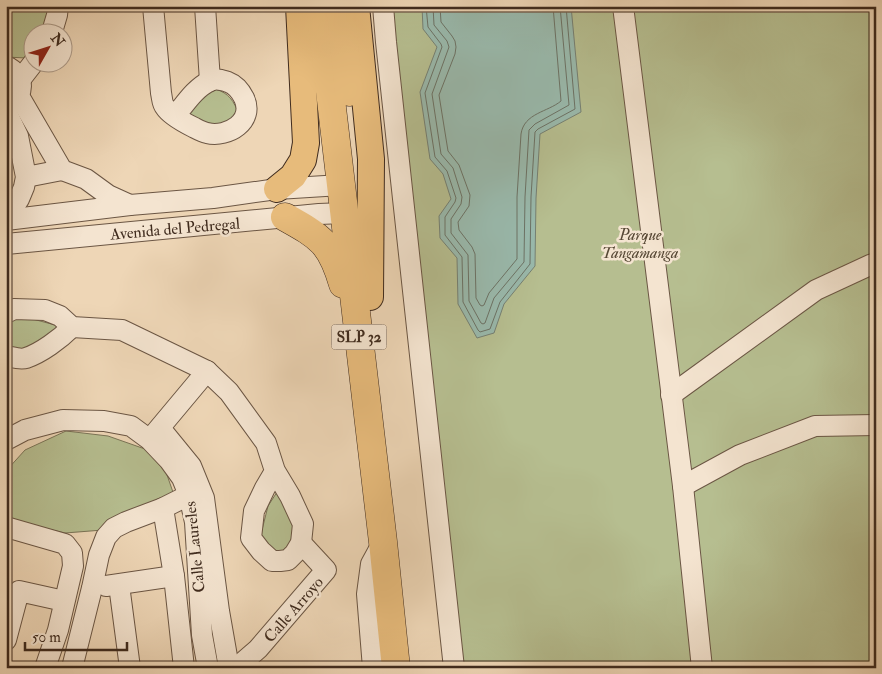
<svg xmlns="http://www.w3.org/2000/svg" width="882" height="674" font-family="'IM FELL Double Pica',serif">
<style>
.green{fill:#b6be90;stroke:#7a7457}
.water{fill:#99b9ac;stroke:#758073}
.lines{fill:none;stroke-linecap:round;stroke-linejoin:round}
.shore{stroke:#6c7265;stroke-width:1}
.minor-casing{stroke:#6b5644;stroke-width:22}
.major-casing{stroke:#3f2b1e;stroke-width:28}
.highway-casing{stroke:#3f2b1e;stroke-width:29}
.minor{stroke:#f4e4d0;stroke-width:20}
.major{stroke:#e7bb7b;stroke-width:26}
.highway{stroke:#e7bb7b;stroke-width:28}
.labels{text-anchor:middle;stroke-width:5;stroke-linejoin:round;paint-order:stroke}
.shield{fill:#f4e4d0;stroke:#756253;stroke-width:1}
.shield-label{font-size:15px;font-weight:bold;fill:#3f2b1e}
.street-label{font-size:16px;fill:#3f2b1e;stroke:#f4e4d0}
.park-label{font-size:16px;font-style:italic;fill:#574835;stroke:#f4e4d0}
</style>
<rect width="100%" height="100%" fill="#eed6b6"/>
<filter id="stains"><feTurbulence type="fractalNoise" baseFrequency=".004" numOctaves="4"/><feColorMatrix values="0 0 0 0 .2 0 0 0 0 .09 0 0 0 0 .02 0 0 0 .5 -.17"/></filter>
<radialGradient id="worn" r=".72"><stop offset=".6" stop-color="#630" stop-opacity="0"/><stop offset="1" stop-color="#630" stop-opacity=".3"/></radialGradient>
<!-- green -->
<g class="green">
<polygon points="6,6 49,6 42,32 32,32 32,50 26,58 6,57"/>
<polygon points="376,6 876,6 876,668 448,668"/>
<path d="M211,88C225,91 232,97 237,110L229,123L221,126L184,117Z"/>
<polygon points="6,317 25,317 59,326 52,335 28,350 13,348 6,344"/>
<polygon points="66,431 108,436 145,449 166,472 175,498 103,530 65,533 6,519 6,471 25,450"/>
<polygon points="279,489 294,525 294,537 284,552 271,550 260,538 268,506"/>
</g>
<!-- water -->
<polygon class="water" points="422,6 571,6 581,112 540,134 536,198 535,266 504,304 494,333 477,338 458,304 457,258 440,238 439,216 451,199 443,174 430,159 420,92 437,47 423,29"/>
<g class="lines">
<!-- shore -->
<g class="shore">
<polyline points="426,6 428,27 441,44 442,47 425,93 435,157 447,171 456,198 455,202 445,217 445,235 462,257 463,302 478,330 480,332 490,329 500,302 530,264 531,197 535,132 538,129 575,109 566,6"/>
<polyline points="433,6 434,25 447,41 449,47 432,94 441,154 453,168 462,197 461,204 451,219 451,233 468,255 469,301 481,323 483,324 485,323 494,298 524,262 525,197 529,130 535,124 569,105 560,6"/>
<path d="M440,6L441,22L452,36L455,41L456,47L455,54L439,95L448,151L459,165L470,195L469,206L458,222L459,230L472,247L475,254L476,298L480,305L482,306L484,305L489,293L517,259V197L521,134C524,113 548,112 561,101L553,6"/>
</g>
<!-- minor casing -->
<g class="minor-casing">
<g id="minor">
<path d="M153,6L161,93C162,97 162,104 165,107C170,115 185,123 193,127C197,129 202,132 207,133C228,138 255,121 244,98C240,90 236,85 228,82C222,80 216,78 210,81C195,88 185,104 175,116"/>
<polyline points="205,6 210,81"/>
<polyline points="383,6 386,42 454,668"/>
<polyline points="623,6 683,486 702,668"/>
<polyline points="52,32 57,15 58,6"/>
<path d="M6,66C23,74 27,93 10,104"/>
<polyline points="20,80 34,62"/>
<polyline points="19,96 62,170 86,179 108,195 130,205"/>
<polyline points="6,111 18,136 26,177 24,187 19,199 12,210 6,216"/>
<polyline points="26,177 62,170"/>
<polyline points="6,220 130,205 213,198 277,189 341,185"/>
<polyline points="6,244 319,214 344,213"/>
<polyline points="6,313 14,309 45,310 60,316 72,327 122,330 207,371 229,392 266,443 275,471 290,496 303,524 301,543 295,553 288,560 280,561 272,561 261,551 251,538 254,511 265,488 275,471"/>
<path d="M6,356C12,357 20,360 26,358C41,353 60,339 72,327"/>
<polyline points="671,395 816,290 870,265 876,263"/>
<polyline points="160,428 191,466 204,498 219,611 229,668"/>
<polyline points="151,438 207,371"/>
<polyline points="6,440 25,430 63,420 104,421 131,426 150,440 169,460 182,478 189,495 195,522 202,635 208,668"/>
<polyline points="683,486 740,455 815,426 876,425"/>
<polyline points="163,508 174,576 184,668"/>
<polyline points="6,527 65,544 72,553 73,566 58,630 45,668"/>
<polyline points="119,585 130,668"/>
<polyline points="106,586 174,576"/>
<polyline points="6,640 19,591 64,601"/>
<polyline points="72,668 92,588 99,555 106,537 114,528 126,522 163,508 189,495 200,498"/>
<polyline points="236,668 258,649 326,570 301,543"/>
<polyline points="373,668 367,594 371,564 383,542"/>
</g>
</g>
<!-- major casing -->
<g class="major-casing">
<g id="major">
<polyline points="356,6 371,159 370,297"/>
<polyline points="277,189 293,176 303,160 306,143 299,6"/>
</g>
</g>
<!-- highway casing -->
<g class="highway-casing">
<g id="highway">
<polyline points="320,6 383,542 396,668"/>
<polyline points="340,6 349,92"/>
<path d="M285,217C321,237 331,243 343,284"/>
</g>
</g>
<!-- minor -->
<use href="#minor" class="minor"/>
<!-- major -->
<use href="#major" class="major"/>
<!-- highway -->
<use href="#highway" class="highway"/>
</g>
<g class="labels">
<!-- shield labels -->
<rect class="shield" x="331.5" y="324.5" width="55" height="25" rx="4"/>
<g class="shield-label">
<text x="359" y="342">SLP 32</text>
</g>
<!-- street labels -->
<g class="street-label">
<text transform="translate(175 228) rotate(-5)" y="6">Avenida del Pedregal</text>
<text transform="translate(194 547) rotate(-96)" y="6">Calle Laureles</text>
<text transform="translate(293 609) rotate(-49)" y="6">Calle Arroyo</text>
</g>
<!-- park labels -->
<g class="park-label">
<text x="640" y="240">Parque<tspan x="640" dy="18">Tangamanga</tspan></text>
</g>
</g>
<!-- margin -->
<rect width="882" height="674" fill="none" stroke="#eed6b6" stroke-width="25"/>
<rect x="8" y="8" width="867" height="659" fill="none" stroke="#3f2b1e" stroke-width="2.5"/>
<rect x="12" y="12" width="857" height="649" fill="none" stroke="#3f2b1e"/>
<!-- north arrow -->
<g transform="translate(48 48) rotate(51)"><circle r="24" fill="#f4e4d0" stroke="#ac9a89"/>
<path d="M0-4L9 19L0 12L-9 19Z" fill="#8f2418"/>
<text y="-8" font-size="14" font-weight="bold" text-anchor="middle" fill="#3f2b1e">N</text>
</g>
<!-- scale -->
<path d="M25 642v8h102v-8" fill="none" stroke="#3f2b1e" stroke-width="2.5"/>
<text x="32" y="642" font-size="15" fill="#3f2b1e" stroke="#f4e4d0" stroke-width="4" paint-order="stroke">50 m</text>
<rect width="100%" height="100%" filter="url(#stains)"/>
<rect width="100%" height="100%" fill="url(#worn)"/>
</svg>
